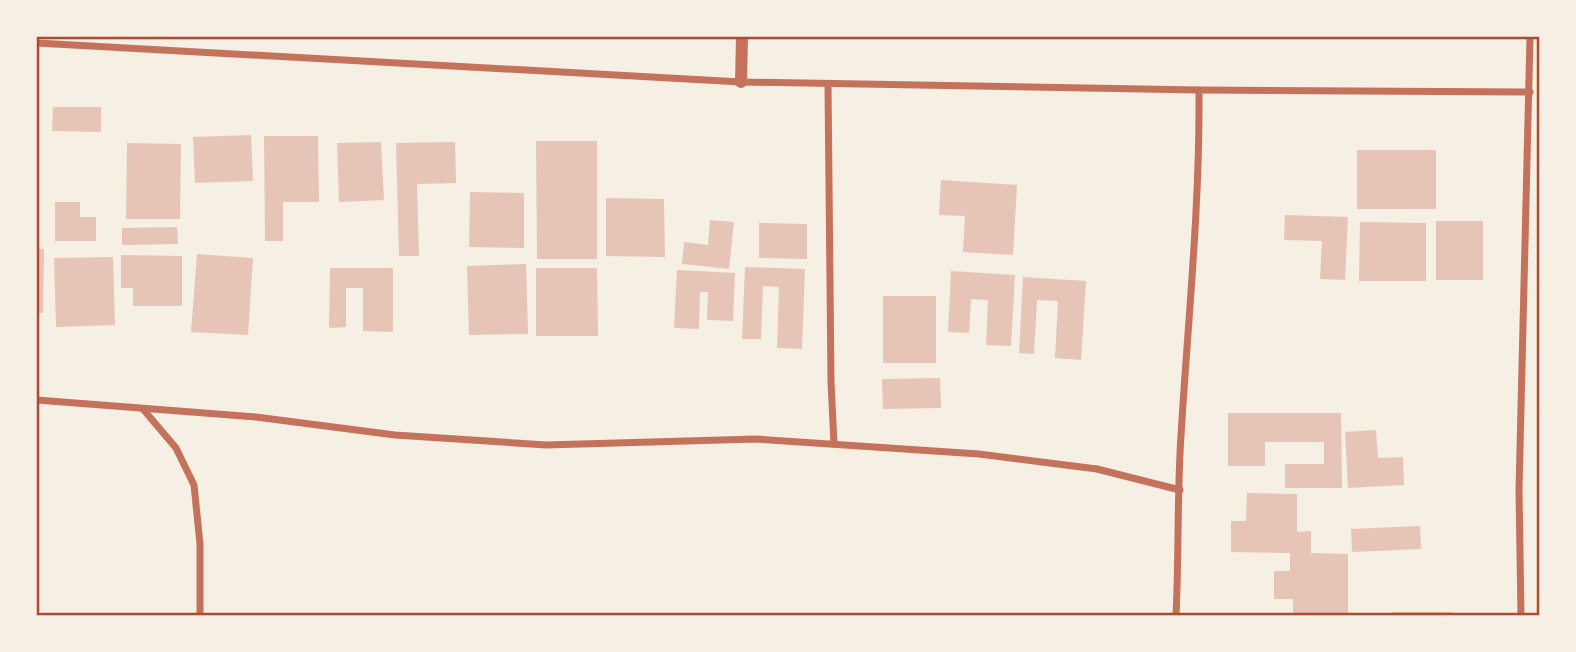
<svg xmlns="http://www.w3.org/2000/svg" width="1576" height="652" font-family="'Work Sans',sans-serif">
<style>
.building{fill:#e6c5b7}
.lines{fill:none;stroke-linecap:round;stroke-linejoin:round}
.minor{stroke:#c5725c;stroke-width:7}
.tertiary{stroke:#c5725c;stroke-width:12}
.neatline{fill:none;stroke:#b5482f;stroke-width:2.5}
</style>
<rect width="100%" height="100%" fill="#f6efe4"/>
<!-- building -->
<g class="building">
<polygon points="53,107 101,107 101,132 52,131"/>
<polygon points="251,135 253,181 195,183 193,137"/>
<polygon points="264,136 318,136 319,202 283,202 283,241 265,241"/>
<polygon points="536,141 597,141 597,259 537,259"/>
<polygon points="381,142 384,200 339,202 337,143"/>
<polygon points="455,142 456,183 417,184 419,256 399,256 396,143"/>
<polygon points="127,143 181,144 180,219 126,219"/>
<rect x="1357" y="150" width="79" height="59"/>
<polygon points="941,180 1017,185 1013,255 963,252 965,216 939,215"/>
<polygon points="470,192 524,193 524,248 469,247"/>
<polygon points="606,198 664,199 665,257 606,256"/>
<polygon points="55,202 80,202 80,217 96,217 96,241 55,241"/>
<polygon points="1285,215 1348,217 1345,280 1320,279 1322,241 1284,240"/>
<polygon points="710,220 734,222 729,269 682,264 684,242 708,245"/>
<rect x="1436" y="221" width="47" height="59"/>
<polygon points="1360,222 1426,223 1426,281 1359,281"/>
<polygon points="759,223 807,224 807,259 759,258"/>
<polygon points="177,227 178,244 122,245 122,228"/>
<polygon points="37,249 44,249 43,313 37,313"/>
<polygon points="197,254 253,258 248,335 191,332"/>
<polygon points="121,255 182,256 182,306 133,306 133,288 121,288"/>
<polygon points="113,257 115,325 56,327 54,258"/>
<polygon points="526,264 528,334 469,335 467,266"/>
<polygon points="745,267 805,269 802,349 777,348 779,287 763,286 761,339 742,339"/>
<polygon points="330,268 393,268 393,332 363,331 363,288 346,288 346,327 329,328"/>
<polygon points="536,268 597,268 598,336 536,336"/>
<polygon points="677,270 735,273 733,321 707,320 708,292 700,292 699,329 674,328"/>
<polygon points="951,271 1015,275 1011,346 986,345 988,300 971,299 969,333 948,332"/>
<polygon points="1023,277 1086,281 1081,360 1055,358 1058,301 1037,300 1034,354 1019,353"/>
<rect x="883" y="296" width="53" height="67"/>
<polygon points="940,378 941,408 883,409 882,379"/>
<polygon points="1228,413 1341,413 1342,488 1285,488 1285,464 1324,464 1324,442 1265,442 1265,466 1228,466"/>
<polygon points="1376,430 1378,458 1403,457 1404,485 1348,488 1345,432"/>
<polygon points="1247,493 1297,494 1297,532 1311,531 1311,553 1348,554 1348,615 1293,615 1293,599 1274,599 1274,571 1290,571 1290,553 1231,552 1231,521 1246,521"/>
<polygon points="1420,526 1421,549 1352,552 1351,529"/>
<rect x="1392" y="612" width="60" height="3"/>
</g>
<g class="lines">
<!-- minor -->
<g class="minor">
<polyline points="37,43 741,82 1199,90 1530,92"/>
<polyline points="828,85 831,382 834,444"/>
<polyline points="37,400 256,417 395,435 546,445 756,439 979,454 1097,469 1180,490"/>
<polyline points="143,409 176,448 194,485 200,544 200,615"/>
<path d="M1176,615C1179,555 1177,495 1181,435C1188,320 1200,206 1199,90"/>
<polyline points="1521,615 1519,490 1530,37"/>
</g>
<!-- tertiary -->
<polyline class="tertiary" points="741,82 742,37"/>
</g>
<!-- border -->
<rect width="1576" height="652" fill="none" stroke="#f6efe4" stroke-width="77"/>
<rect x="38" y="38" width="1500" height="576" class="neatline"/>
</svg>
